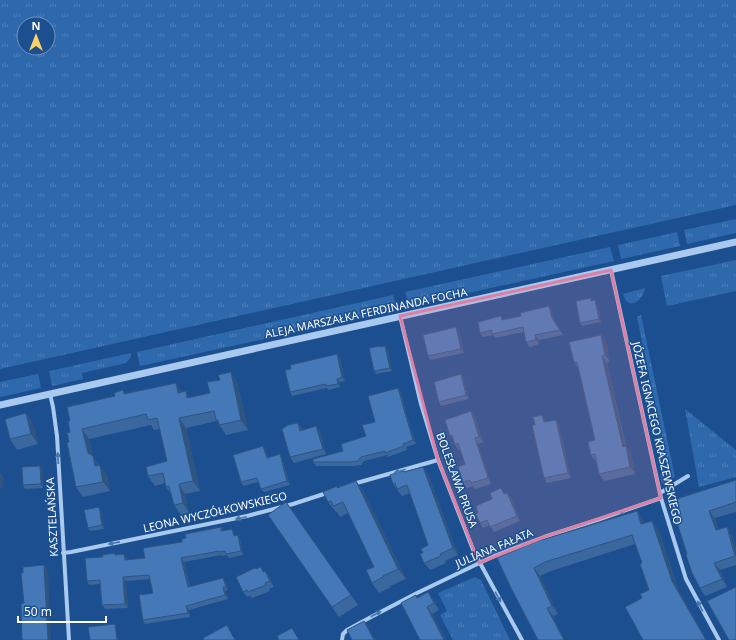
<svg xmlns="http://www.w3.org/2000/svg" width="736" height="640" font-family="'Noto Sans',sans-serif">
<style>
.grass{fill:url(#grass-tufts);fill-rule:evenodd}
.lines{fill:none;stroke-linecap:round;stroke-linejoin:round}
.minor{stroke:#a9c9ee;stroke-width:4}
.tertiary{stroke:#a9c9ee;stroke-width:7}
.wall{fill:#3a679d}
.shaded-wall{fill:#305480}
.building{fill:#4478b7;stroke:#305480}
.oneway{fill:#4674ac}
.marked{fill:#dd80a5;fill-opacity:0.2;stroke:#dd80a5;stroke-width:3;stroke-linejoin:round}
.labels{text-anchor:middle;stroke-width:3;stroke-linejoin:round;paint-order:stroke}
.street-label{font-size:11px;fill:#fff;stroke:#1b4f8f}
</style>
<defs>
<pattern id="grass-tufts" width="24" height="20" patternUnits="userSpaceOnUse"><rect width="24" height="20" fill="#2e69ad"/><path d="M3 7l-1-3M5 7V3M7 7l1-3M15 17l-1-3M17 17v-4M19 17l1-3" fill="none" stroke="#4d80b9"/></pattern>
</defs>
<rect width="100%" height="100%" fill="#1b4f8f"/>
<!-- grass -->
<g class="grass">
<path d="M0,0H736V205L0,369ZM24,24H48V48H24Z"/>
<polygon points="736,219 736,233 687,244 684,230"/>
<polygon points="677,232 680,246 621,259 618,245"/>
<polygon points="610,247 614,261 409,306 405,292"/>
<polygon points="736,260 736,291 667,306 661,276"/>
<path d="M645,288C643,301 628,312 623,294Z"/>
<polygon points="393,295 397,310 140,366 137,352"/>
<polygon points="641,315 675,477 662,484 660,474 669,469 637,317"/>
<polygon points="131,353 131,357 126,363 82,373 83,379 52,386 49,371"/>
<polygon points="38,374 41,388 0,397 0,382"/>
<polygon points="685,409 736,450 736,477 699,487"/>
<polygon points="475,577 481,580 510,640 453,640 440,615 447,611 438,593"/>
</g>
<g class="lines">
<!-- minor -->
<g class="minor">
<polyline points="611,270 661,498 686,579 719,640"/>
<polyline points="400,316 421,404 438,460 474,552 522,640"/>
<polyline points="50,394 53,407 57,436 69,640"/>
<polyline points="353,484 438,460"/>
<polyline points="660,493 688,476"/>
<polyline points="63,553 71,552 247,516 293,504 330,492"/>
<polyline points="342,640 343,634 347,630 371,617 417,593 494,556 544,537 600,519 661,498"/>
</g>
<!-- tertiary -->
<polyline class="tertiary" points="0,405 736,242"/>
</g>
<!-- wall -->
<g class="wall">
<polygon points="597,304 601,322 582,326 580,323"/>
<polygon points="549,306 552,311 555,323 563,335 539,340 539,344 530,347 526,342 524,332 495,338 493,335 483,337 480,333 501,316 503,320 521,316"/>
<polygon points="459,331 464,353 430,360 428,356"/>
<polygon points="601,335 606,342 610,362 607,363 626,446 631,453 635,474 604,481 599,474 596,462 591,455 595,440 579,369 574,362"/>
<polygon points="380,346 381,347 388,349 392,371 376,374 374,371"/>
<polygon points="337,354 340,358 345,381 340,382 340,387 328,390 327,388 292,396 290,392 291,369"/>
<polygon points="461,374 463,378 469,399 441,406 439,402"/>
<polygon points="237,382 248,430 226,435 217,421 186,428 200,491 185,494 189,513 181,515 174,505 171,494 166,487 165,483 155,486 148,476 167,461 160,429 154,430 151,425 89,439 93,457 107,475 110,491 83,497 76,487 69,442 70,432 70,421 115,396 123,390 126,394 176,383 182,392 190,397 210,393"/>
<polygon points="401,391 407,417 416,444 406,447 407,450 388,457 387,455 364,461 361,465 353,466 316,466 313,462 343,451 366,436 375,422"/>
<polygon points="26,413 33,424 38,444 17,450 10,439"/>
<polygon points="475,417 483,442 478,444 491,484 475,489 473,486 467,488 463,482 465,464 460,450 459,450 455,445 454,440 450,436"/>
<polygon points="546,420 546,422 559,425 571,478 547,483 544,478"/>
<polygon points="298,423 302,428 302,430 316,426 320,431 326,454 294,463 290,457"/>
<polygon points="263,446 266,450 268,458 280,454 282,458 290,485 264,492 261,489 258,482 243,486 241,482"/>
<polygon points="40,466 43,470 43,488 25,489 23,485"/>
<polygon points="423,467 428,474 458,555 445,561 446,563 430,570 424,563 423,553 428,545 410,493 402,496 393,484 404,472"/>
<polygon points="736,480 736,512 715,518 718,530 727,527 732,535 736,549 736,565 720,570 727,587 705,596 700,588 687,554 670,501"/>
<polygon points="356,481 363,491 406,579 390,586 391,587 379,593 372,583 374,567 348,513 340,517 337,512 336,512 328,502 338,488"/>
<polygon points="507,493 511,498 520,521 494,532 490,525 483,528 480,523 505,494"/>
<polygon points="286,502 358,605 339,617 268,515"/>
<polygon points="99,507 101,511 104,529 90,531 88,528"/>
<polygon points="637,511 643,520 644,523 652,521 658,529 678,589 649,590 642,563 635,544 551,571 540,576 558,614 553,616 497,558"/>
<polygon points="221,527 223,531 232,529 235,533 235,536 240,539 243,555 229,558 227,555 222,556 221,555 184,562 190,587 223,578 226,582 228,590 225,591 228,599 189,610 190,617 145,624 143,620 153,593 150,579 126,581 128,608 105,609 102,605 100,584 89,585 87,581 117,555 124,554 127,558 127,560 145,558 182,542 186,538"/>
<polygon points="256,569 264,571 265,571 269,576 274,587 269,589 270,591 252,598 250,596 247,597 243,592"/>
<polygon points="428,592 433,599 439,610 432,614 446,640 420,640 417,598"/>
</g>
<!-- shaded-wall -->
<g class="shaded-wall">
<polygon points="595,300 597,304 601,322 599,319"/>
<polygon points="549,306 552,311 555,323 563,335 552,318"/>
<polygon points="456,327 459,331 464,353 461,349"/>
<polygon points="535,335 539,340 539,344 536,340"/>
<polygon points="601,335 606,342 610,362 605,355"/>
<polygon points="385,346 388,349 392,371 390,368"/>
<polygon points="337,354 340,358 345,381 342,377"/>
<polygon points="602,356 607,363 627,454 623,447"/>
<polygon points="231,372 237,382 248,430 241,420"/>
<polygon points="461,374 463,378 469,399 466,395"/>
<polygon points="337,379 340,382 340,387 338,384"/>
<polygon points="176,383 183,393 178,393"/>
<polygon points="398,388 401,391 407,417 416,444 413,440 405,413"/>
<polygon points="186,391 192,401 187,398"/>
<polygon points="471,411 475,417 483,442 479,437"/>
<polygon points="26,413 33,424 38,444 31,434"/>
<polygon points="542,415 546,420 548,428 544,422"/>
<polygon points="179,418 186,428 200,491 193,481"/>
<polygon points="556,420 559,425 571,478 568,473"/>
<polygon points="298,423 302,428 304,436 300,431"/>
<polygon points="316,426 320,431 326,454 323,449"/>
<polygon points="82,429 89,439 93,457 107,475 110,491 103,482 88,453"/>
<polygon points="475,438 478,444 491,484 488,478"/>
<polygon points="263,446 266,450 269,462 267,458"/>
<polygon points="626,446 631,453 635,474 630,467"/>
<polygon points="280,454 282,458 290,485 287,481"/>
<polygon points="40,466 43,470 43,488 41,484"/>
<polygon points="423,467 428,474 458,555 453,548"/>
<polygon points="1,474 4,478 2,490 0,488 0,481"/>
<polygon points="356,481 363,491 406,579 398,569"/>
<polygon points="179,484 185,494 189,513 183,503"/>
<polygon points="507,493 511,498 520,521 517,516"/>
<polygon points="99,507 101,511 104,529 102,525"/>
<polygon points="637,511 643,520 647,532 641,524"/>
<polygon points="709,511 715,518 721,538 716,530"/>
<polygon points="652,521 658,529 678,589 707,640 706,640 672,581"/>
<polygon points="727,527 732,535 736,549 736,557"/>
<polygon points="232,529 235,533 236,540 234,536"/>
<polygon points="238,535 240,539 243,555 241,551"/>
<polygon points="124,554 127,558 127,564 125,560"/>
<polygon points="181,558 184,562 190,591 188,587"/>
<polygon points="714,563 720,570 727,587 722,579"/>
<polygon points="44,565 48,570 51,640 48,640"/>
<polygon points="534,568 540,576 558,614 552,606"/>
<polygon points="265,571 269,576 274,587 270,581"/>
<polygon points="123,577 126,581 128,608 125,604"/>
<polygon points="223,578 226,582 228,590 226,587"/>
<polygon points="223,587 225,591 228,599 225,595"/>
<polygon points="428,592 433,599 439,610 434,603"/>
<polygon points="186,606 189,610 190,617 188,613"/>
<polygon points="427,607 432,614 446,640 444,640"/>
<polygon points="547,608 553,616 565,640 564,640"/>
<polygon points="364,621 371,631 376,640 374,640"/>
<polygon points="115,624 116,626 118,640 117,640"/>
</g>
<!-- building -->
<g class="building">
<polygon points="591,298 591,301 595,300 599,319 580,323 576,301"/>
<polygon points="549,306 552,318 560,330 535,335 536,340 526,342 523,327 492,334 492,330 480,333 478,322 501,316 502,320 521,316 520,313"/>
<polygon points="456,327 461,349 428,356 423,335"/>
<polygon points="601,335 605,355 602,356 623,447 626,446 630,467 599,474 595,454 591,455 588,442 595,440 577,362 574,362 569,342"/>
<polygon points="380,346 380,347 385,346 390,368 374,371 369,348"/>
<polygon points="337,354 342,377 337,379 338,384 326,386 326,384 290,392 285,370 291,369 290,365"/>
<polygon points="231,372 241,420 219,425 218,420 216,420 214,411 179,418 193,481 179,484 183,503 174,505 169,486 166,487 163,473 148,476 146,467 167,461 157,418 148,420 146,414 82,429 88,453 93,456 95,466 100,465 103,482 76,487 67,443 69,442 67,433 70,432 68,421 70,421 67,407 115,396 114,393 123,390 124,394 176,383 178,393 186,391 187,398 210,393 207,382 220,380 218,375"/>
<polygon points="461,374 466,395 439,402 434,382"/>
<polygon points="398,388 405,413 413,440 403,444 404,446 385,453 385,451 361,457 358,461 350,462 313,462 313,459 343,451 341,444 366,436 362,425 375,422 368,396"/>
<polygon points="471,411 479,437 475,438 488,478 471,483 470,480 463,482 458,467 465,464 458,443 455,445 452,435 450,436 445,420"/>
<polygon points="26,413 31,434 10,439 5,419"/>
<polygon points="542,415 544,422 556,420 568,473 544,478 532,425 535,425 533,417"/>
<polygon points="298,423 300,431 316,426 323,449 290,457 282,429 288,425"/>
<polygon points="263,446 267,458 280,454 287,481 261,489 257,478 241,482 233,455"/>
<polygon points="40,466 41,484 23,485 22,467"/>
<polygon points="423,467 453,548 440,554 441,556 424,563 420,554 423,553 421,549 428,545 407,485 397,489 395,483 393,484 390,475 403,471 404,472"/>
<polygon points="0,473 1,474 0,481"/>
<polygon points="736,480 736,502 709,511 716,530 727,527 735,556 714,563 722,579 700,588 692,573 686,555 687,554 670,501"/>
<polygon points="356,481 398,569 383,576 383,577 372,583 366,570 374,567 343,502 333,506 331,501 328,502 323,492 337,486 337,488"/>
<polygon points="501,488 504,494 507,493 517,516 490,527 487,520 480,523 476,514 478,513 476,506 492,499 490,493"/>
<polygon points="286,502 351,595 332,607 268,515"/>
<polygon points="99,507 102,525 88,528 84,510"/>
<polygon points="637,511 641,524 652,521 672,581 706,640 643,640 625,607 642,598 640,594 649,590 640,564 642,563 632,535 545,562 534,568 552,606 547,608 564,640 538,640 512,590 497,558 535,542"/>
<polygon points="221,527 221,531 232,529 234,536 238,535 241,551 226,554 225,551 219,552 219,551 181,558 188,587 223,578 226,587 223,587 225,595 186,606 188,613 143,620 139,595 153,593 149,575 123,577 125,604 102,605 100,580 87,581 85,558 103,557 102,555 115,553 115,555 124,554 125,560 145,558 143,548 182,542 182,539 186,538 185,534"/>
<polygon points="44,565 48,640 22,640 21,604 24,603 21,573 23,573 23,567"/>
<polygon points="261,567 263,572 265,571 270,581 265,583 266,585 248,592 247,590 243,592 236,577 255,568 256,569"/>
<polygon points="736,587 736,640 729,640 707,601"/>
<polygon points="428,592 434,603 427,607 444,640 420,640 401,603 416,595 417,598"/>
<polygon points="364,621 374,640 352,640 347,630"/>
<polygon points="115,624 117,640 90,640 88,627"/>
<polygon points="227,625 235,640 204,640 203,638"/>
<polygon points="292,628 299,640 279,640 277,636"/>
</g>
<!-- one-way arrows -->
<defs><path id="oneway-solid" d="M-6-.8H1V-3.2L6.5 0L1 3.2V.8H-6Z"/></defs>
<g class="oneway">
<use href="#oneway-solid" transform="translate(58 458) rotate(-93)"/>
<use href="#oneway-solid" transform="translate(400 471) rotate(164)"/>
<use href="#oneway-solid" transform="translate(624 511) rotate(161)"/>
<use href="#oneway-solid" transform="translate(241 518) rotate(168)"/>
<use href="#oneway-solid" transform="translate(114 543) rotate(169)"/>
<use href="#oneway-solid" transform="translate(498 597) rotate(61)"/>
<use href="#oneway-solid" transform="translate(700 606) rotate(-118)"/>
<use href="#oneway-solid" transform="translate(376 614) rotate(-28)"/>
</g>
<!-- marked area -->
<path class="marked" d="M611,270L661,498L544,537L479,563L438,460L400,316Z"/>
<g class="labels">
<!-- street labels -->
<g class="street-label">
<text transform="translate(366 313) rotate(-12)" y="4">ALEJA MARSZAŁKA FERDINANDA FOCHA</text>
<text transform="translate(657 433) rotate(77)" y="4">JÓZEFA IGNACEGO KRASZEWSKIEGO</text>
<text transform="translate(457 480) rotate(70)" y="4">BOLESŁAWA PRUSA</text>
<text transform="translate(215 512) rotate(-13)" y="4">LEONA WYCZÓŁKOWSKIEGO</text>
<text transform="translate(52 517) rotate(-93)" y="4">KASZTELAŃSKA</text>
<text transform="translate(494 548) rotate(-23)" y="4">JULIANA FAŁATA</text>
</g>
</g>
<!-- north arrow -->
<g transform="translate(36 36)"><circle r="19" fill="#1b4f8f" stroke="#7695bc"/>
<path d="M0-3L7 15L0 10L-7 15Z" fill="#ffd166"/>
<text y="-6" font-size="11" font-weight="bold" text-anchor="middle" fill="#ffffff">N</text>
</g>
<!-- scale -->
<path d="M18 616v6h88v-6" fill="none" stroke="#ffffff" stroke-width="2"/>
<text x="24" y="616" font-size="12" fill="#ffffff" stroke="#1b4f8f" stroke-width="3" paint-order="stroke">50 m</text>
</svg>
